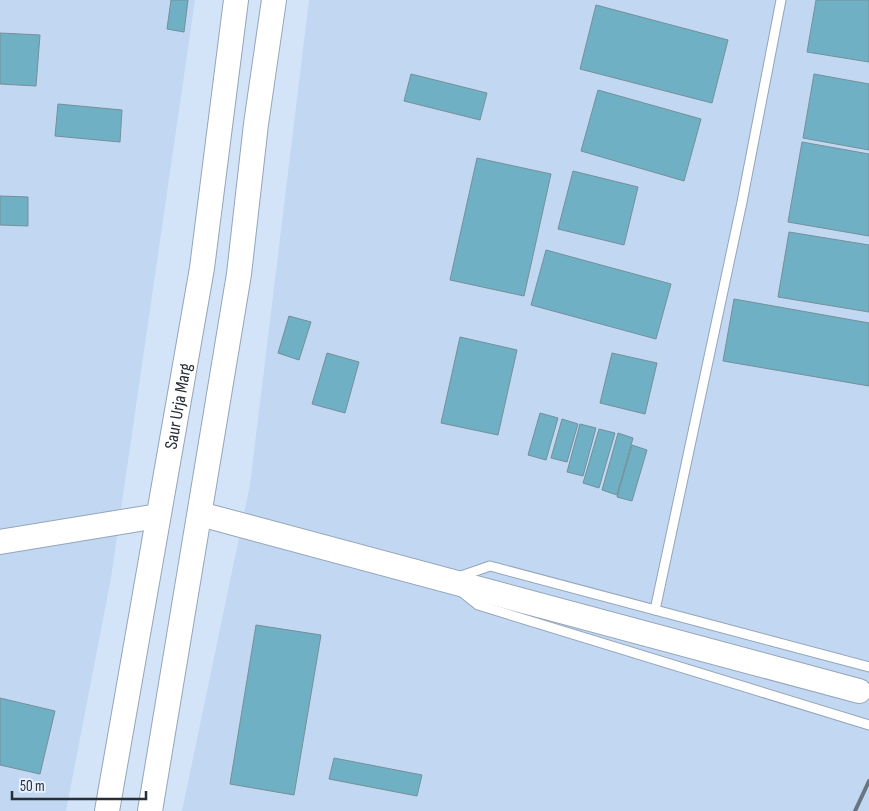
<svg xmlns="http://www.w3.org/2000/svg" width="869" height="811" font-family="'Sofia Sans Condensed',sans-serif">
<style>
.built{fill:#c1d7f2}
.building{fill:#6fb0c4;stroke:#749099}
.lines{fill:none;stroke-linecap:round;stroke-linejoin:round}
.lane-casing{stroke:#95a5b9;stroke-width:11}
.secondary-casing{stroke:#95a5b9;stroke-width:26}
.lane{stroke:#fff;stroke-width:9}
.secondary{stroke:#fff;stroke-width:24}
.rail{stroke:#6a7582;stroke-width:4}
.labels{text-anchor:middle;stroke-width:4;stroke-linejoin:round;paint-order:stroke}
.street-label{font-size:18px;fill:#272e36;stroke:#e6f0fd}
</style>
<rect width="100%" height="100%" fill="#d3e4f9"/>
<!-- built -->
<g class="built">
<polygon points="0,0 195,0 111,578 66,811 0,811"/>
<polygon points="309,0 869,0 869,811 182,811 250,485"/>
</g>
<!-- building -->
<g class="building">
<polygon points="171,0 188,0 184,32 167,29"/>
<polygon points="816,0 869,0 869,62 807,52"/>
<polygon points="596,5 728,40 712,103 580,69"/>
<polygon points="0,33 40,35 36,86 0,84"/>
<polygon points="411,74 487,93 480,120 404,101"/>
<polygon points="814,74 869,84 869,150 803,138"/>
<polygon points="598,90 701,119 684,181 581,151"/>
<polygon points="58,104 122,110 120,142 55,136"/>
<polygon points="802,142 869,154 869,236 788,222"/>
<polygon points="477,158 551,174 524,296 450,280"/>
<polygon points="573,171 638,187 624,245 558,229"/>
<polygon points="0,196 28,197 28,226 0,225"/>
<polygon points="789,232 869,245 869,312 778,297"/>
<polygon points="546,250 671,284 656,339 531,305"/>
<polygon points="734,299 869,323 869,386 723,361"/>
<polygon points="289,316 311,322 299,360 278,353"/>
<polygon points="460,337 517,350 498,435 441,423"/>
<polygon points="327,353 359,362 345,413 312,404"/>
<polygon points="612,353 657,363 645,414 600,403"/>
<polygon points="540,413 558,418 546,460 528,455"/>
<polygon points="562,419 578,424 567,462 551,458"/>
<polygon points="580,424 596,428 583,476 567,472"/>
<polygon points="599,429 615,433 599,488 583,483"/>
<polygon points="618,433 633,438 617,495 602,490"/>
<polygon points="632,445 647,450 632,501 617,497"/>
<polygon points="256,625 321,635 294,795 230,784"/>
<polygon points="0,698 55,711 40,774 0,765"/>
<polygon points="334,758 422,775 417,796 329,779"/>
</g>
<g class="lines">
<!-- lane casing -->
<g class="lane-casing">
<g id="lane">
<polyline points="458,577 490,566 869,667"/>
<polyline points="463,593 478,605 869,725"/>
<polyline points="655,610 742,202 781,0"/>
</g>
</g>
<!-- secondary casing -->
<g class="secondary-casing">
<g id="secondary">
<polyline points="200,514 859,691"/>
<polyline points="0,542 158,516"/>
<path id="s1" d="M107,811L202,268L236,0"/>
<polyline points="150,811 239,274 256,124 274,0"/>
</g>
</g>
<!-- lane -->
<use href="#lane" class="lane"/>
<!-- secondary -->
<use href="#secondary" class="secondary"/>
<!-- rail -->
<polyline class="rail" points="855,811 869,781"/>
</g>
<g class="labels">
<!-- street labels -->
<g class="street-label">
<text dy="6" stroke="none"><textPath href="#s1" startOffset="411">Saur Urja Marg</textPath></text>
</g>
</g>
<!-- scale -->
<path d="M12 791v8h134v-8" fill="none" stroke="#272e36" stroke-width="2.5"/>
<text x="20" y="791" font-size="15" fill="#272e36" stroke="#e6f0fd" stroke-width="4" paint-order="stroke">50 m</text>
</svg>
